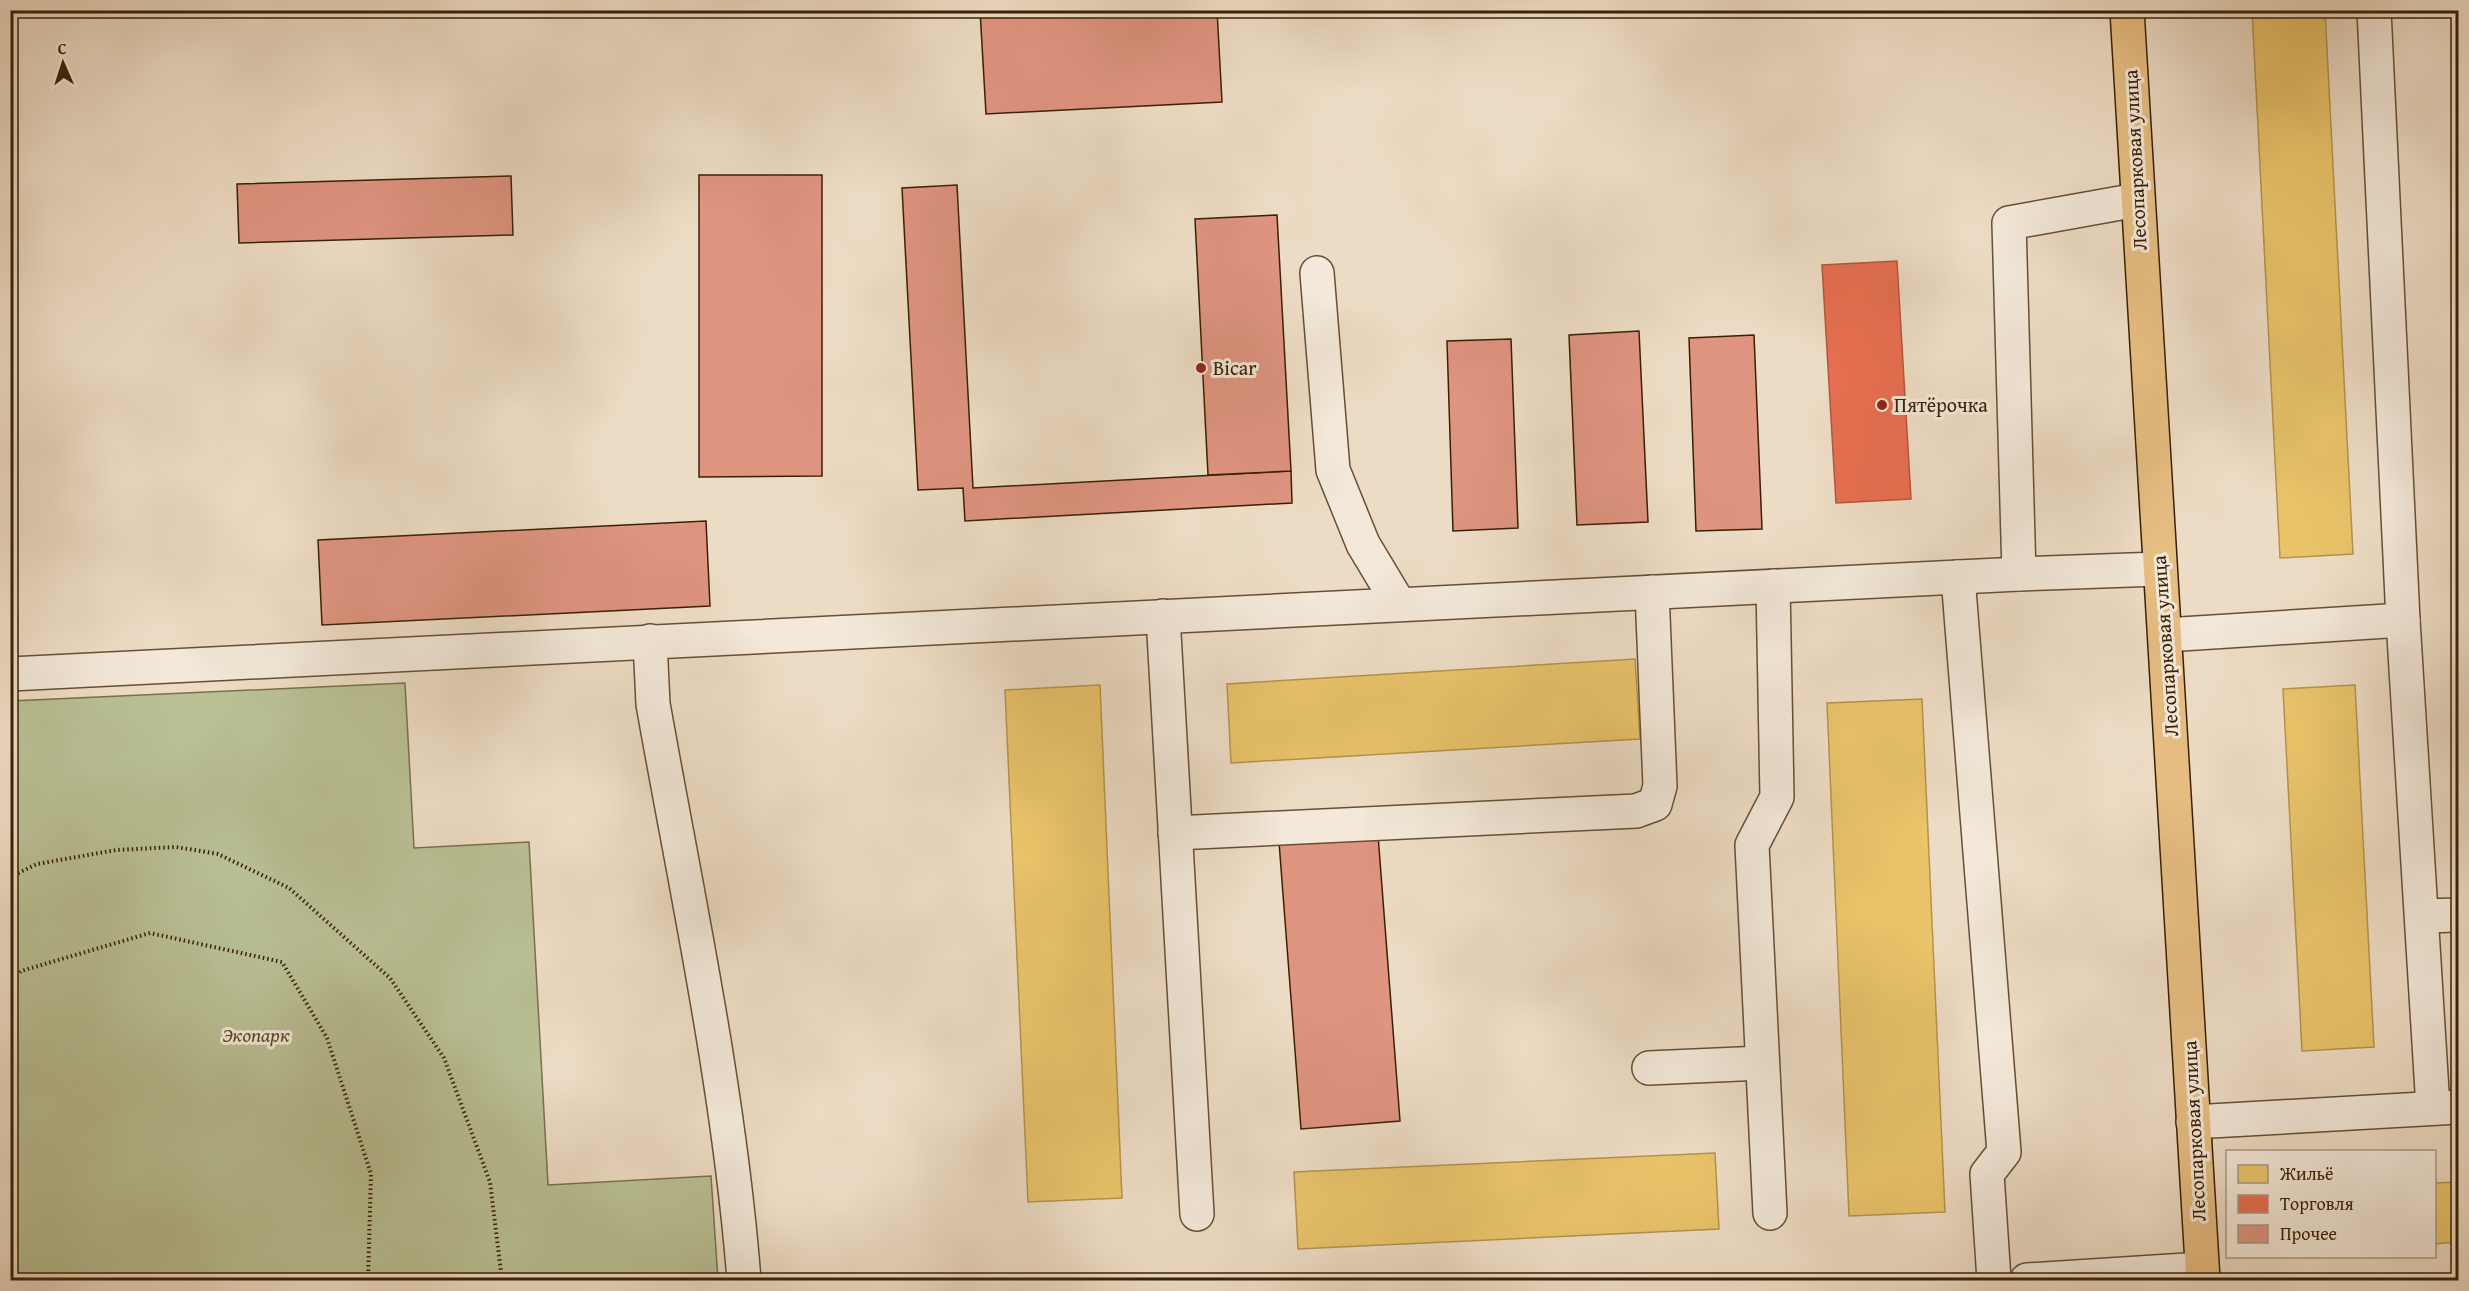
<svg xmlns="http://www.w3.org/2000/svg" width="2469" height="1291" font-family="'Gentium Book Plus',serif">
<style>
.green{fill:#b9c094;stroke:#7a704c;stroke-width:1.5}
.homes{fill:#e9c46a;stroke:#b4934b;stroke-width:1.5}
.shops{fill:#e76f51;stroke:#b3573a;stroke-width:1.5}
.building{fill:#df9480;stroke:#3a2003;stroke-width:1.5}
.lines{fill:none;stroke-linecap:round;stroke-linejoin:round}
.minor-casing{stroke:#674f34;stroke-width:36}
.major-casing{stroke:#3a2003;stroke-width:36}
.path{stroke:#3a2003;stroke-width:4;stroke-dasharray:1.5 3;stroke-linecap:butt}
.minor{stroke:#f3e8d9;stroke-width:33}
.major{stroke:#e6be82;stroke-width:33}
.poi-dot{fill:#8f2418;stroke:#f3e8d9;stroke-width:2}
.labels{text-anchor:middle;stroke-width:6;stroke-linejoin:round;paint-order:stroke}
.street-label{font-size:20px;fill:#3a2003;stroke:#f3e8d9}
.poi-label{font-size:20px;fill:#3a2003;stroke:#f3e8d9;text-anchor:start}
.park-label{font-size:20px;font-style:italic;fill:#5a4827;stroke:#f3e8d9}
</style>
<rect width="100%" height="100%" fill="#eddcc5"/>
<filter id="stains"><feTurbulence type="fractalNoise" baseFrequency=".00333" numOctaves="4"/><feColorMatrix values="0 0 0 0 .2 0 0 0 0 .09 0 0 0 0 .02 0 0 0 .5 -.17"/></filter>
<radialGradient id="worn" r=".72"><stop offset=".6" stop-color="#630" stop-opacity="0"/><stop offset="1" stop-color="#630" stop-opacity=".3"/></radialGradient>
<!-- green -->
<polygon class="green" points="405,683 414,848 529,842 548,1185 711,1176 718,1280 11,1280 11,701"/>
<!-- homes -->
<g class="homes">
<polygon points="2252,10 2325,10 2353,554 2280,558"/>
<polygon points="2453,544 2458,544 2458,653"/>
<polygon points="1635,659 1640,739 1231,763 1227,684"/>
<polygon points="1100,685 1122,1198 1028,1202 1005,690"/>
<polygon points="2355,685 2374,1047 2302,1051 2283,689"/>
<polygon points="1922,699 1945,1212 1849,1216 1827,703"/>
<polygon points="1715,1153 1719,1229 1298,1249 1294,1172"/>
<polygon points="2458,1182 2458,1242 2434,1244 2434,1183"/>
</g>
<!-- shops -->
<polygon class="shops" points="1897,261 1911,499 1836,503 1822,265"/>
<!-- building -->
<g class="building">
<polygon points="980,10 1217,10 1222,102 986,114"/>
<polygon points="699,175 822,175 822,476 699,477"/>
<polygon points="511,176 513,235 239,243 237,184"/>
<polygon points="957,185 973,488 1291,471 1292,503 965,521 963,488 918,490 902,188"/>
<polygon points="1277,215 1291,471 1208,475 1195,219"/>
<polygon points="1639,331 1648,522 1577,525 1569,335"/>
<polygon points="1754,335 1762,529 1696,531 1689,338"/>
<polygon points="1511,339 1518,528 1453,531 1447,341"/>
<polygon points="706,521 710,606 322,625 318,540"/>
<polygon points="1378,835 1400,1121 1301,1129 1279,842"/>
</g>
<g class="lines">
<!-- minor casing -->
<g class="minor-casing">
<g id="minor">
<polyline points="2374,10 2403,620 2433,1108"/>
<polyline points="1317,273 1333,470 1363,544 1399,604"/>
<polyline points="2019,574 2159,569"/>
<polyline points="1958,577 2004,1152 1987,1174 1994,1280"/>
<polyline points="1163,616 1197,1214"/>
<polyline points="2165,635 2403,620"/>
<path d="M650,641L653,704C687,895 729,1087 744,1280"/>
<polyline points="10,674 2019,574 2009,223 2137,200"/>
<polyline points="1175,833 1636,811 1655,804 1660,786 1652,592"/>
<polyline points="2422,916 2458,915"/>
<polyline points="1649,1068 1762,1063"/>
<polyline points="2193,1122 2458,1107"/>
<polyline points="1770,1213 1752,845 1777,797 1773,586"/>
<polyline points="2027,1280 2202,1269"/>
</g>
</g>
<!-- major casing -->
<g class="major-casing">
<polyline id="major" points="2127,10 2203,1280"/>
</g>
<!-- path -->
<g class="path">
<polyline points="10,877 37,864 116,850 176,847 218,854 289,888 390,978 444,1058 490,1182 502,1280"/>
<polyline points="10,982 21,971 150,933 282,962 327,1038 371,1174 368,1280"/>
</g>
<!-- minor -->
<use href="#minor" class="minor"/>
<!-- major -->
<use href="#major" class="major"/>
</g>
<!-- markers -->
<g class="poi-dot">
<circle cx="1201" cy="368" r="6"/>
<circle cx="1882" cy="405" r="6"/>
</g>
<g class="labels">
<!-- street labels -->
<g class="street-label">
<text transform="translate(2135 160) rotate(-93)" y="7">Лесопарковая улица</text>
<text transform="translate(2165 646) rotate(-94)" y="7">Лесопарковая улица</text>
<text transform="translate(2194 1131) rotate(-93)" y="7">Лесопарковая улица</text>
</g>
<!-- poi labels -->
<g class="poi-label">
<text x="1213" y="375">Bicar</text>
<text x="1894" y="412">Пятёрочка</text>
</g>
<!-- park labels -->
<g class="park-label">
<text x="256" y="1042">Экопарк</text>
</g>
</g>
<!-- margin -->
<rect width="2469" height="1291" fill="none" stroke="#eddcc5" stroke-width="36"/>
<rect x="12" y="12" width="2445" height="1267" fill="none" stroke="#3a2003" stroke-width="3"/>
<rect x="18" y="18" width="2433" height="1255" fill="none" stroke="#3a2003" stroke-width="1.5"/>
<!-- legend -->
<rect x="2226" y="1150" width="210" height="108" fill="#f3e8d9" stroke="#a99883" stroke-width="1.5"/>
<rect x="2238" y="1165" width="30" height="18" fill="#e9c46a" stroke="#a99883" stroke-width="1.5"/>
<text x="2280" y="1180" font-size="18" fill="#3a2003">Жильё</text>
<rect x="2238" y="1195" width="30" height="18" fill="#e76f51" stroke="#a99883" stroke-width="1.5"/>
<text x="2280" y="1210" font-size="18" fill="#3a2003">Торговля</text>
<rect x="2238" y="1225" width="30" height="18" fill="#df9480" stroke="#a99883" stroke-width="1.5"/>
<text x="2280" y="1240" font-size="18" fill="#3a2003">Прочее</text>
<!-- north arrow -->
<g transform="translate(63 63) rotate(357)" stroke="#f3e8d9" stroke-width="4.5" paint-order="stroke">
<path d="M0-4.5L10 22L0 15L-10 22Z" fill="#3a2003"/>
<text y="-9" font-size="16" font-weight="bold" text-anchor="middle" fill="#3a2003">С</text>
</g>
<rect width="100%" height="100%" filter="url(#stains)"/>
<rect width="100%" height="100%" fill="url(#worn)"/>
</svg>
